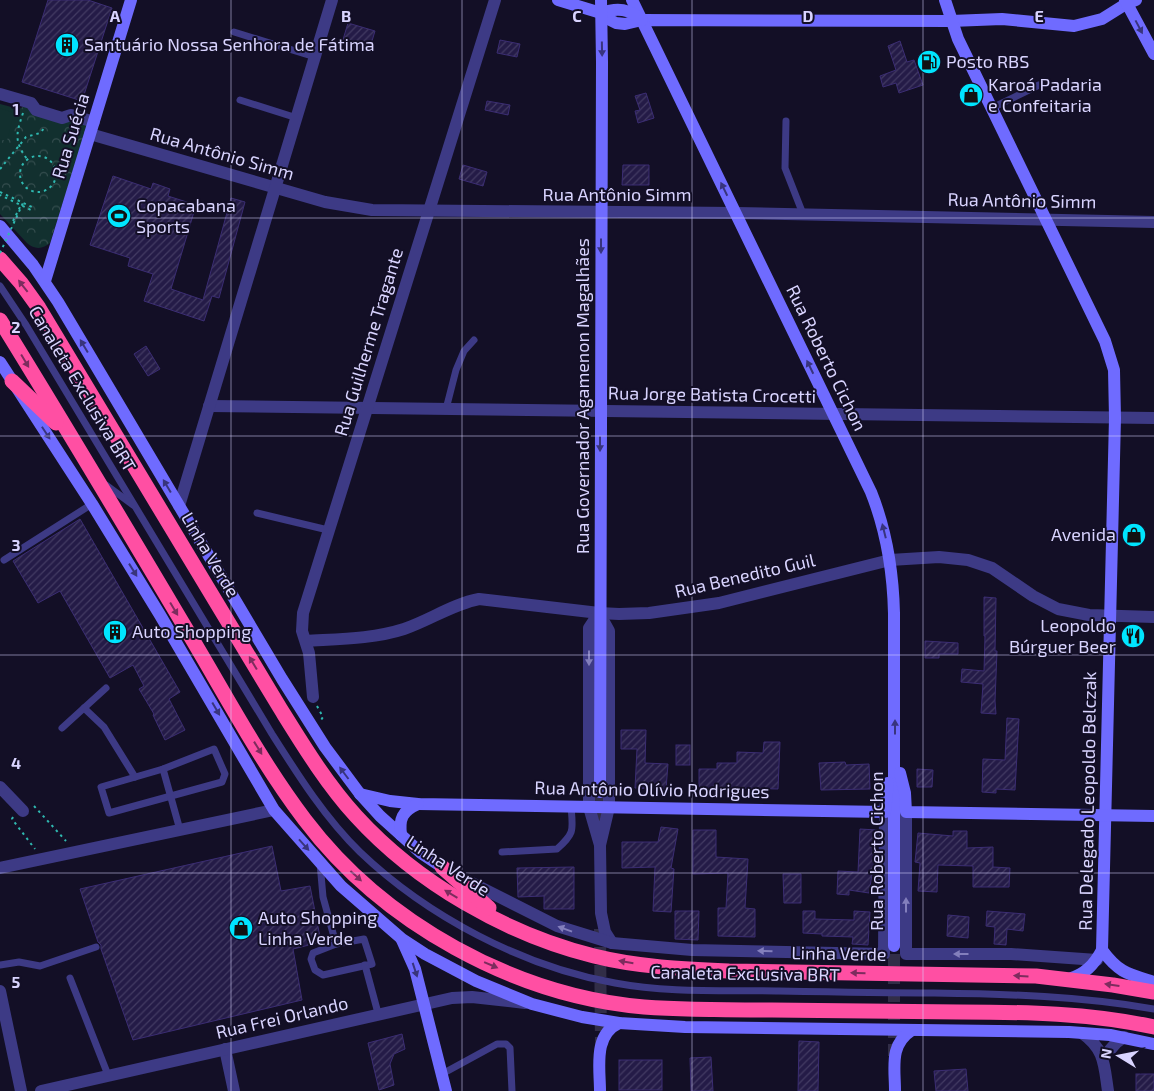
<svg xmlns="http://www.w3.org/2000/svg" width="1154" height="1091" font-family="'Exo 2',sans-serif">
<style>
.park{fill:url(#park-crowns)}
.garden{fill:#12302f}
.building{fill:url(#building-hatch);stroke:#3b2d73}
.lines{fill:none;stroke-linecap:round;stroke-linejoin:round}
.secondary-tunnel{stroke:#312d47;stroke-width:12;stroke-dasharray:12 6;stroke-linecap:butt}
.path{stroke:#2fb8b0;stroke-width:2;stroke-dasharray:2.5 4;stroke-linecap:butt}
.lane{stroke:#3d3a85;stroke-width:7}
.street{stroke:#3d3a85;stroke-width:12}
.secondary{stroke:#6f6bff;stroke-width:12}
.highway{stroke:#ff4fa3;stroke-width:15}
.path-bridge{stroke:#2fb8b0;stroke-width:2;stroke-dasharray:2.5 4;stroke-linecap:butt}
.oneway{fill:#38347d}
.oneway2{fill:#7d2c5e}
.oneway3{fill:#837fbc}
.grid{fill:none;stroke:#d9d4ff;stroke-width:1;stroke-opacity:0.55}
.labels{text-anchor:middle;stroke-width:4;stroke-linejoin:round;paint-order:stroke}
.poi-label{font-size:18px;fill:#d9d4ff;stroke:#130f26;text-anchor:start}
.street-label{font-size:18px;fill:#d9d4ff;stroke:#130f26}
.grid-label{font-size:16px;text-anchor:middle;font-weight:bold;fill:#d9d4ff;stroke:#130f26;stroke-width:4;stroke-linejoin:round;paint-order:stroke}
</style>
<defs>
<pattern id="park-crowns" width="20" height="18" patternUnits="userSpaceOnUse" patternTransform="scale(1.25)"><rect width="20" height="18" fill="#12302f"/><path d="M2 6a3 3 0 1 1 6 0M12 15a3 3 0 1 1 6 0" fill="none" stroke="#344d4e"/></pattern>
<pattern id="building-hatch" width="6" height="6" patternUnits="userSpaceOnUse" patternTransform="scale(1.25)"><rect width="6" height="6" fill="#241b47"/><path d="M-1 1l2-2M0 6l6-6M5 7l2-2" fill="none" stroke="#433b63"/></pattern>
</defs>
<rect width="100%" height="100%" fill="#130f26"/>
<!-- park -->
<path class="park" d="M0,104L19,109L27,105L71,119L87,126L50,243C43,249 35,250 27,243L0,214Z"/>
<!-- garden -->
<polygon class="garden" points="0,108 14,113 7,141 0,139"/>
<!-- building -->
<g class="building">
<polygon points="48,0 88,0 112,8 82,101 22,82"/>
<polygon points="348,23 375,31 369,51 342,43"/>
<polygon points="500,40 520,44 517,57 497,53"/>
<polygon points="900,41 907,62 914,60 923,85 899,93 896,83 883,87 880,76 896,70 888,46"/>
<polygon points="646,93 654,118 638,123 635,111 640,110 635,96"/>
<polygon points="487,101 510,105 508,115 485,110"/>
<polygon points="463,165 487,172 483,186 459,179"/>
<polygon points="623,165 649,165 649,185 622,185"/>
<polygon points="113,176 151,189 153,183 170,189 168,196 196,205 171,289 203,300 231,198 245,202 219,298 212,296 204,321 144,301 153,274 128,266 130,258 90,245"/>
<polygon points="146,346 160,369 148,376 134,354"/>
<polygon points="80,519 180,692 169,699 185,730 165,740 153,715 154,714 139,689 144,686 133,665 110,678 60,591 38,603 13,561"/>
<polygon points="984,597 996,598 995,651 997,651 995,701 996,714 981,713 983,684 961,682 962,669 984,671 985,636 984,636"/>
<polygon points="925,641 958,643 958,654 939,654 939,658 925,658"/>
<polygon points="1007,718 1019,719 1015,790 996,789 996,793 982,792 983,759 1005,760"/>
<polygon points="621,730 646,730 645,763 668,764 666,789 635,788 637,749 621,749"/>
<polygon points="764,742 780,742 778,789 736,788 699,789 699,769 717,769 717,763 737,763 737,752 763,753"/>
<rect x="676" y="745" width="14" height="20"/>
<polygon points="845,762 846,765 869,764 870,789 821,790 819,763"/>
<polygon points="917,769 933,770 932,787 917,787"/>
<polygon points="661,827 678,829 671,868 674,869 671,912 653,911 655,867 622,868 622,842 658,842"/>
<polygon points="860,829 877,830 876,868 873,868 869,893 849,890 849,895 837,894 838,871 858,872"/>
<polygon points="693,830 716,830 716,857 748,859 745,908 755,909 755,937 718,936 718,908 726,908 728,873 693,874"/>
<polygon points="953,831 967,831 967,848 993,847 993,867 1010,868 1009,887 973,887 973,866 938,865 937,892 918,891 920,863 915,862 918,833 953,836"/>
<polygon points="272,846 281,891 310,886 321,942 293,949 302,1000 133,1040 101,949 101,945 98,942 80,889"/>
<polygon points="574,867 574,909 544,909 544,896 518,897 517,868"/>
<polygon points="783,874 801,874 801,903 784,903"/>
<polygon points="675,911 699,911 698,940 675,939"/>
<polygon points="803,911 815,911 815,919 854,920 854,911 870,912 868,945 852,944 853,937 822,936 822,934 803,933"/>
<polygon points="987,911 1025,914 1023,931 1007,929 1006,945 994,944 995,927 986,926"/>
<polygon points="948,915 969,917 968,938 947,936"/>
<polygon points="402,1034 405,1049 394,1054 390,1064 394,1085 379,1090 368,1043"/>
<polygon points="799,1041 819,1042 818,1091 798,1091"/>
<polygon points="711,1057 713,1091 691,1091 690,1058"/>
<rect x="619" y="1060" width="43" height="30"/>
<polygon points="966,1069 968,1091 936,1091 934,1071"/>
<rect x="1136" y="1074" width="18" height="17"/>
</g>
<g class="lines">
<!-- secondary-tunnel -->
<g class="secondary-tunnel">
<polyline points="600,792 600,836"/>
<polyline points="600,929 601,1046"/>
<polyline points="894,1056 894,946"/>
</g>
<!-- path -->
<g class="path">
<path d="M23,113C16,134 14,141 27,159"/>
<circle cx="38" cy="174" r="18"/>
<polyline points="0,169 26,137 40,133 46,126"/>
<polyline points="0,192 32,207 31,210 0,195"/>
<polyline points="13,221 21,205"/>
<polyline points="317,706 323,717 321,720"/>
<polyline points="34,806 66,841"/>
<polyline points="13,817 12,819 35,849"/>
</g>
<!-- lane -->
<g class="lane">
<polyline points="234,32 315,57"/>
<polyline points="240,100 297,118"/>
<polyline points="992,108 1039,85"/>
<polyline points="786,121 785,168 803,214"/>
<path d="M0,286L26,325L272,734C298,775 325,818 360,852C427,916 523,967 615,983C668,993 723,990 776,991C829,992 881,993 934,993C1008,994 1081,996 1154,1009"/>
<polyline points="446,409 456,370 464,351 474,340"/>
<polyline points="106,485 133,505"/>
<polyline points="257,513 328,530"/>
<polyline points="4,560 92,504"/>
<polyline points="84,708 104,727 135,777"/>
<polyline points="62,728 106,688"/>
<polygon points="214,749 225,774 222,782 109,813 101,787 163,769"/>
<polyline points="163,769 180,830"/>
<path d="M502,852L557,849C575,833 573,830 571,807"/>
<polyline points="320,863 323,897 336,944"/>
<polygon points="364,939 372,964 323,975 315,970 311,959 313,953 336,944"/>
<polyline points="0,965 19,962 40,966 96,947"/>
<polyline points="365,965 378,1013"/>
<polyline points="70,978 108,1075"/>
<polyline points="442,1074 497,1044 506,1044 510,1048 512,1091"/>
</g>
<!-- street -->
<g class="street">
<polyline points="0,94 31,103 36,110 62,118 71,115 94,122"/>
<polyline points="90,134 325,202 372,210 736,213 1154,222"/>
<polyline points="209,406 1154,418"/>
<polyline points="179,506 332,0"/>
<path d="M306,641C338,639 373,639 404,629C430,620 453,604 479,599L599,613L619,614L649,613L719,603L890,560L939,557L968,560L992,568L1033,596L1058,609L1089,615L1154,617"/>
<polyline points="313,697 309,653 302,631 303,613 495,0"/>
<polyline points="0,787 23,811"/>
<polyline points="906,812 906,954 1011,954 1097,960"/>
<polyline points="600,845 589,807 589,628 599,613 609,631 609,807 600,845 601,913 605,932 612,943"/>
<polyline points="0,868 274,810"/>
<polyline points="456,875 557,926 612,943 692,950 884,954 885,812"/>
<polyline points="0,991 21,1091"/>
<path d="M1082,1033C1105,1049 1104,1065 1108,1091"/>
<polyline points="225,1049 234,1091"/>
<polyline points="1103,1058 1116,1043 1124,1037"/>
<polyline points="41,1091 452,998 472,997 525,1003"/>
</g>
<!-- secondary -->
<g class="secondary">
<polyline points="558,0 601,13 608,19 616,23 625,24 642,20 951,21 1002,19 1074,26 1102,19 1126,4 1136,0"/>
<path d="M632,0L871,492C887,532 893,571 894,613V946"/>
<path d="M945,0L958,39L1105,341L1114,370L1115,418L1102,950C1094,965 1085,974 1069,979"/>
<polyline points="1125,0 1154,54"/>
<path d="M601,13C618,7 629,9 642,20"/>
<polyline points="0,226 33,265 58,302 282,679 325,747 360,794 380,816 421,853 442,867"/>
<polyline points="45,281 131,0"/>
<polyline points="0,362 92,504 160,615 274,810 341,886 402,939 425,954 476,981 532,1004 582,1017 619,1023 685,1027 1069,1032 1110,1035 1154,1044"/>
<polyline points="900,773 905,793 906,812 1154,816"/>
<polyline points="600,792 602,62 601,0"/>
<polyline points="360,794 390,801 418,804 885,812 888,783"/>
<path d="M401,835C399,819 402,811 418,804"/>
<polyline points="402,940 415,969 446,1091"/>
<path d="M1102,950C1119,973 1128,974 1154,982"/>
<path d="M600,1091C600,1068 593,1035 619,1023"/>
<path d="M895,1091C895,1067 889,1045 912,1030"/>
</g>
<!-- highway -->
<g class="highway">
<path d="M0,259L21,283L39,308L280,708C303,745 326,783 356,816C417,883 506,934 594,956C638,967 684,969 729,971L1036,976L1113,985L1154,992"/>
<path d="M0,320C62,420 122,521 182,622C222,688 258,758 305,820C383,923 515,996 644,1007C687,1010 729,1010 772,1010C834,1011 897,1011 960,1012C1025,1012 1090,1013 1154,1027"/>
<polyline points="12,381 56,423"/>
<polyline points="442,867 489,908"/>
</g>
<!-- path-bridge -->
<polyline class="path-bridge" points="0,253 23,203"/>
</g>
<!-- one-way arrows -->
<defs><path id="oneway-solid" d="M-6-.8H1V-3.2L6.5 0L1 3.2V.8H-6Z" transform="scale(1.25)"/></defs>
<g class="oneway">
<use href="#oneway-solid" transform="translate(1139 27) rotate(62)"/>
<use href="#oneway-solid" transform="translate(602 49) rotate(89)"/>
<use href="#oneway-solid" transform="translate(724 189) rotate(-116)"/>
<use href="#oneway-solid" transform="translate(601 246) rotate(90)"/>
<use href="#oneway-solid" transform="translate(84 346) rotate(-121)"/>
<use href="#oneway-solid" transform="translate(810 367) rotate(-116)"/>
<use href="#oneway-solid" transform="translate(46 433) rotate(57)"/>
<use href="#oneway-solid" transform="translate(600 444) rotate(90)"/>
<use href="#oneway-solid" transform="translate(167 486) rotate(-121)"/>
<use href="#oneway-solid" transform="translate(884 531) rotate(-104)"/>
<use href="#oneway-solid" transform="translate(133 570) rotate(58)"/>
<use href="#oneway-solid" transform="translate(216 709) rotate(60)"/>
<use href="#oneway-solid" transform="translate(895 727) rotate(-90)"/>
<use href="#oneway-solid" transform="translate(344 773) rotate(-127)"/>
<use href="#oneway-solid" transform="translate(304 845) rotate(48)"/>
<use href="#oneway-solid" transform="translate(415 970) rotate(72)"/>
</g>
<g class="oneway2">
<use href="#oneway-solid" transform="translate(23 286) rotate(-128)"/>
<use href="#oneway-solid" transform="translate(25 361) rotate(59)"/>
<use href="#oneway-solid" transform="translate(174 609) rotate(59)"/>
<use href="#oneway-solid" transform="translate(253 663) rotate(-121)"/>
<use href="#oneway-solid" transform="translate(258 748) rotate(58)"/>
<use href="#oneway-solid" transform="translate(356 876) rotate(42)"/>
<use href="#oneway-solid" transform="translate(451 894) rotate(-149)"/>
<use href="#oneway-solid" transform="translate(626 962) rotate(-170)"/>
<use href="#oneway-solid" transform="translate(491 965) rotate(23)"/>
<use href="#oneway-solid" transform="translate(858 973) rotate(-179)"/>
<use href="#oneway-solid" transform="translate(1021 976) rotate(-177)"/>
<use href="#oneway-solid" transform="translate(1112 985) rotate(-172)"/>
</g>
<g class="oneway3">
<use href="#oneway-solid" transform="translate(589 658) rotate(90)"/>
<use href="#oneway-solid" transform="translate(906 905) rotate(-90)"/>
<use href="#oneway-solid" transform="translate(565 929) rotate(-160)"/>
<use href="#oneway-solid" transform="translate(765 951) rotate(-179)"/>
<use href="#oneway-solid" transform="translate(961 954) rotate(180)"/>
</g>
<!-- grid -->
<path class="grid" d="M231,0V1091M462,0V1091M692,0V1091M923,0V1091M0,218H1154M0,436H1154M0,655H1154M0,873H1154"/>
<!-- icons -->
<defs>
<g id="building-disc" transform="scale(1.25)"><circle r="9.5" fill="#00e5ff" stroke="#130f26"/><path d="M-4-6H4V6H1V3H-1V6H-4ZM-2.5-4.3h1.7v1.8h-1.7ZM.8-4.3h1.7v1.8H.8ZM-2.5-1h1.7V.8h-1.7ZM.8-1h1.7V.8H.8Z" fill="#111"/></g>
<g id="fuel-disc" transform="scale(1.25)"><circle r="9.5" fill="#00e5ff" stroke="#130f26"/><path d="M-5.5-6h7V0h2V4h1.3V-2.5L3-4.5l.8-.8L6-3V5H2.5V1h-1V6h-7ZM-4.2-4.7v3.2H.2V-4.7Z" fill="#111"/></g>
<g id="shop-disc" transform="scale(1.25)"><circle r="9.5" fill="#00e5ff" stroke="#130f26"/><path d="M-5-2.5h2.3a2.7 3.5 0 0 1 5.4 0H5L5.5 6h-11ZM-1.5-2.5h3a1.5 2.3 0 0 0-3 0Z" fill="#111"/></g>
<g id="stadium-disc" transform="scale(1.25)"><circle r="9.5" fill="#00e5ff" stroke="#130f26"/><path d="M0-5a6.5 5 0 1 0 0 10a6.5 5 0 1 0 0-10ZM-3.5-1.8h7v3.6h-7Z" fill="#111"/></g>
<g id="restaurant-disc" transform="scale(1.25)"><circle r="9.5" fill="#00e5ff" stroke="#130f26"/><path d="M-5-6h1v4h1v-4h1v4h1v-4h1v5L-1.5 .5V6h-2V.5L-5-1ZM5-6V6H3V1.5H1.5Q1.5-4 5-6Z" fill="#111"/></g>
</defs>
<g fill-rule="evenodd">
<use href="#building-disc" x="67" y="45"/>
<use href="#fuel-disc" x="929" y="62"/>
<use href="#shop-disc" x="971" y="95"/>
<use href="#stadium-disc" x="119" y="216"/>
<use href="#shop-disc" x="1134" y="535"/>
<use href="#building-disc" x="115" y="632"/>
<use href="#restaurant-disc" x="1133" y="636"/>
<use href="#shop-disc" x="241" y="928"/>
</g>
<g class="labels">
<!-- poi labels -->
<g class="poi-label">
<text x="84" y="51">Santuário Nossa Senhora de Fátima</text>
<text x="946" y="68">Posto RBS</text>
<text x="988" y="91">Karoá Padaria<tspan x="988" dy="21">e Confeitaria</tspan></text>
<text x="136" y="212">Copacabana<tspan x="136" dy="21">Sports</tspan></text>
<text x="1116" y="541" text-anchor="end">Avenida</text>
<text x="1116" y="632" text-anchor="end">Leopoldo<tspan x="1116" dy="21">Búrguer Beer</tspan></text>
<text x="132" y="638">Auto Shopping</text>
<text x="258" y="924">Auto Shopping<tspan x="258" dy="21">Linha Verde</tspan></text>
</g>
<!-- street labels -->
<g class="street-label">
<text transform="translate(71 136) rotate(-73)" y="6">Rua Suécia</text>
<text transform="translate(222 154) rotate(16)" y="6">Rua Antônio Simm</text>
<text x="617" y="201">Rua Antônio Simm</text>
<text transform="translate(1022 201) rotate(1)" y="6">Rua Antônio Simm</text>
<text transform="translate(369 342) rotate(-73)" y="6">Rua Guilherme Tragante</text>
<text transform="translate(826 358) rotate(64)" y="6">Rua Roberto Cichon</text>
<text transform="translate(82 389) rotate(59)" y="6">Canaleta Exclusiva BRT</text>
<text transform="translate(712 395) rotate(1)" y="6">Rua Jorge Batista Crocetti</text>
<text transform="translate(583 396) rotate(-90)" y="6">Rua Governador Agamenon Magalhães</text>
<text transform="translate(210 555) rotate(59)" y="6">Linha Verde</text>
<text transform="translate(745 576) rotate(-13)" y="6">Rua Benedito Guil</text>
<text transform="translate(652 790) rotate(1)" y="6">Rua Antônio Olívio Rodrigues</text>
<text transform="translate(1088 801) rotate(-89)" y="6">Rua Delegado Leopoldo Belczak</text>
<text transform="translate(877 851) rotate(-90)" y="6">Rua Roberto Cichon</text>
<text transform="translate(448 866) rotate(33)" y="6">Linha Verde</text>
<text transform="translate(839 954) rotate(1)" y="6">Linha Verde</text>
<text transform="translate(745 974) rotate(1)" y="6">Canaleta Exclusiva BRT</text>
<text transform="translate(282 1018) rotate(-13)" y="6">Rua Frei Orlando</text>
</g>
</g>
<g class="grid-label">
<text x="115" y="22">A</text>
<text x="346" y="22">B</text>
<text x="577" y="22">C</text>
<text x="808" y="22">D</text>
<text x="1039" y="22">E</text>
<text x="16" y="115">1</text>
<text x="16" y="333">2</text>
<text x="16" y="551">3</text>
<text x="16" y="769">4</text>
<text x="16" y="988">5</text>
</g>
<!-- north arrow -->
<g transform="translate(1119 1056) rotate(280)" stroke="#130f26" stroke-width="4" paint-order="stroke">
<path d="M0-4L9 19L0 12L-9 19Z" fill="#d9d4ff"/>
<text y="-8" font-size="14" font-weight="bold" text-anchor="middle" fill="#d9d4ff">N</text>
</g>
</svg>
